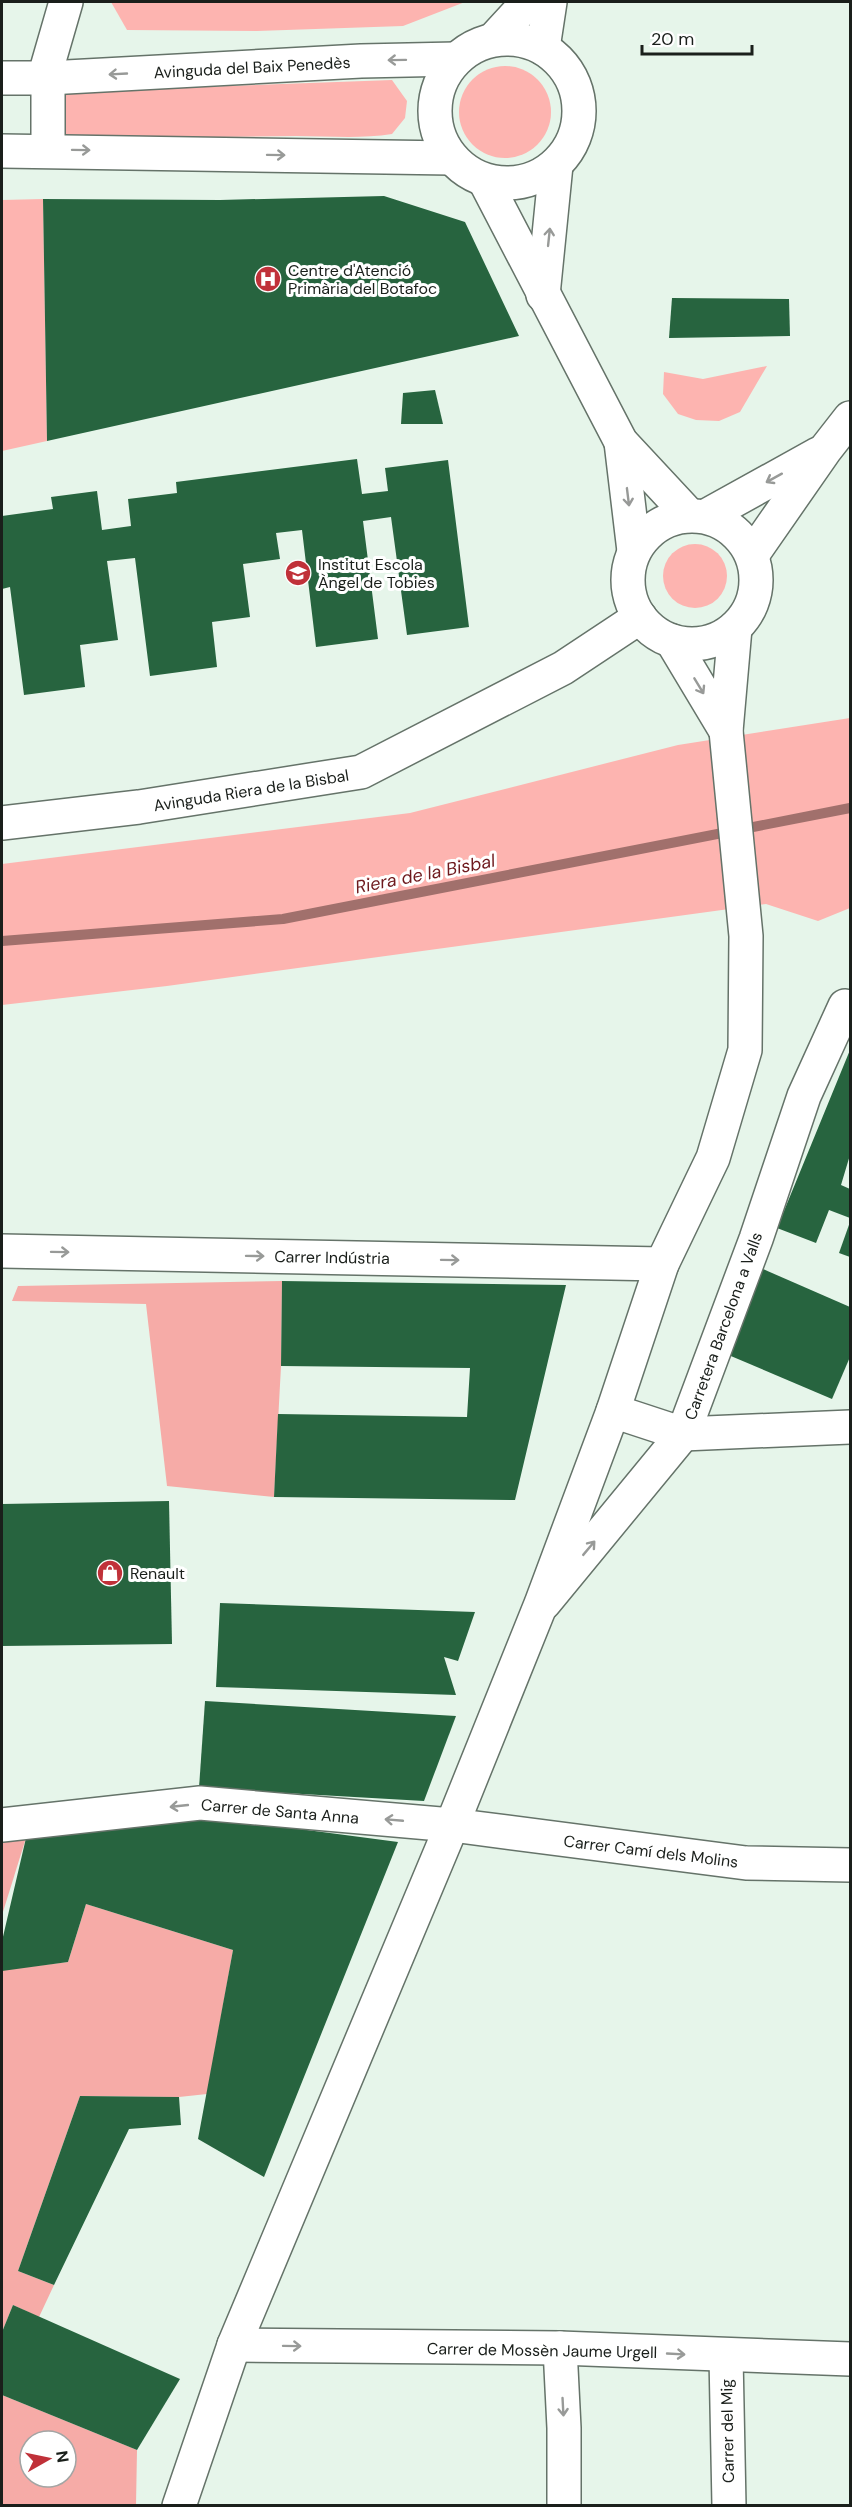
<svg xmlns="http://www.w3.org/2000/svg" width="852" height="2507" font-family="'DM Sans',sans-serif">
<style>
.green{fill:#fdb4b0}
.forest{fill:#f6aba7;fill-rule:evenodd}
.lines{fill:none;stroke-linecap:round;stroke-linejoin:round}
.stream{stroke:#a1706c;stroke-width:10}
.building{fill:#27643f}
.street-casing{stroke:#657369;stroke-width:36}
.secondary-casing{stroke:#657369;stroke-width:36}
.street{stroke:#fff;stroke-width:33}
.secondary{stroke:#fff;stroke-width:33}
.oneway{stroke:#989a98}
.labels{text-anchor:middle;stroke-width:6;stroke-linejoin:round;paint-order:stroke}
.street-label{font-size:16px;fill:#1a1f1b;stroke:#fff}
.poi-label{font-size:16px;fill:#1a1f1b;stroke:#fff;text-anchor:start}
.water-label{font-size:18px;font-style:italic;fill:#6e191d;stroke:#fff}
</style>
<rect width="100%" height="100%" fill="#e6f5ea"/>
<!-- green -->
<g class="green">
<polygon points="111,2 465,2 403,26 257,31 127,30"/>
<circle cx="505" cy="112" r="46"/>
<path d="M392,80L407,101L405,118L392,134C360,139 329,136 296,136C224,137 152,138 80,138L62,135L60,92Z"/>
<polygon points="43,199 47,441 2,451 2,200"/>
<polygon points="767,366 740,412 719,421 696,420 678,414 663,394 664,372 703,379"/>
<circle cx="695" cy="576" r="32"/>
<polygon points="850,718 850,908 818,921 766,904 167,986 2,1005 2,864 410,813 678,745"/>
</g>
<!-- forest -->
<g class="forest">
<polygon points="282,1281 281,1366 274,1497 167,1486 146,1304 12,1301 18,1286"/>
<polygon points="26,1838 2,1915 2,1840"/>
<polygon points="86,1904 233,1950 207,2094 179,2097 80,2096 18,2271 54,2285 39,2317 13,2305 2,2332 2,1970 68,1962"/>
<path d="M2,2395L137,2450L136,2505L2,2504ZM30,2441H66V2477H30Z"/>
</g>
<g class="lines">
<!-- stream -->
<polyline class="stream" points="2,941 283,919 850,808"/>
</g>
<!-- building -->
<g class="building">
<polygon points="384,196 465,222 519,336 47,441 43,199 220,200"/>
<polygon points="672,298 789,299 790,336 669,338"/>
<polygon points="435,390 443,424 401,424 403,393"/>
<polygon points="357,459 362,494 388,491 385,468 448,460 469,627 407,635 391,517 363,521 378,639 316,647 302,530 276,533 280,559 243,564 250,617 212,622 217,667 150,676 135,558 107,561 118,640 80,645 85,687 24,695 10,587 2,589 2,544 3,544 2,516 53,509 51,497 97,491 102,530 131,526 128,499 177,493 176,482"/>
<polygon points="850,1050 850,1155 841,1185 850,1189 850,1218 829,1210 816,1243 777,1228"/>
<polygon points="850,1222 850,1257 839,1253"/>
<polygon points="756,1266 850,1307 850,1357 832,1399 719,1351"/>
<polygon points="282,1281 566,1285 515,1500 274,1497 278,1414 467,1417 470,1368 281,1366"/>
<polygon points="169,1501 172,1644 2,1646 2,1504"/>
<polygon points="220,1603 475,1612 458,1661 444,1657 456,1695 216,1687"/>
<polygon points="205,1701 456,1716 424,1801 199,1788"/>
<polygon points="200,1816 398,1842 264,2177 198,2139 233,1950 86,1904 68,1962 2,1971 2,1941 26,1838"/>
<polygon points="80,2096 179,2097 181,2125 129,2129 54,2285 18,2271"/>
<polygon points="13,2305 180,2379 137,2450 2,2395 2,2332"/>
</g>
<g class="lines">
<!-- street casing -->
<g class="street-casing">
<g id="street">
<circle cx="507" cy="111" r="72"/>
<polyline points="494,39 528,2"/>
<polyline points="543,48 550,2"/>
<polyline points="2,78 48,78 361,61 456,59"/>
<polyline points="44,78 66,2"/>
<polyline points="48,150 48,78"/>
<polyline points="2,151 451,158"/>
<polyline points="485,181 621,442 689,515"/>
<polyline points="543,295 556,165"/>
<polyline points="621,442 634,551"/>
<polyline points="2,823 139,807 361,772 563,668 640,617"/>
<polyline points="2,1251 662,1264"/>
<polyline points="613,1411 683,1434 850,1427"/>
<polyline points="544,1603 683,1434 756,1239 804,1096 845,1006"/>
<polyline points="2,1825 200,1803 452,1825 746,1863 850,1865"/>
<polyline points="234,2345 560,2348 850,2359"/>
<polyline points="560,2348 564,2428 564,2506"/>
<polyline points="726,2356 729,2506"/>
</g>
</g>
<!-- secondary casing -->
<g class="secondary-casing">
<g id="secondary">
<circle cx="692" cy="580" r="64"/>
<polyline points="706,516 818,454"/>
<polyline points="752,555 825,450 850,418"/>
<polyline points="672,641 726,731"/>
<polyline points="179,2506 234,2345 452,1825 541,1604 613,1411 662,1264 713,1158 745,1050 746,936 726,731 735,628"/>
</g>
</g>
<!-- street -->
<use href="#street" class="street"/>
<!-- secondary -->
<use href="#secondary" class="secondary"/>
</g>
<!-- one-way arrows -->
<defs><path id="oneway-shaft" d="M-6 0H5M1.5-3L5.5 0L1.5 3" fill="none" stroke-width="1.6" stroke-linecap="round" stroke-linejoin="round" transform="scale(1.5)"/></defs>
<g class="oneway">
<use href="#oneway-shaft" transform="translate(397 60) rotate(179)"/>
<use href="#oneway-shaft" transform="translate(118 74) rotate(177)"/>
<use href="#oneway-shaft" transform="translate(81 150) rotate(1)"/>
<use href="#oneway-shaft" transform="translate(276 155) rotate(1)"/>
<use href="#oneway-shaft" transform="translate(549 237) rotate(-84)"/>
<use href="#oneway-shaft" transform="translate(774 478) rotate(151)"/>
<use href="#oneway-shaft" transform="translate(628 497) rotate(83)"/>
<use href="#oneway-shaft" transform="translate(699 686) rotate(59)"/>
<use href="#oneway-shaft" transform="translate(60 1252) rotate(1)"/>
<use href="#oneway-shaft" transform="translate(255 1256) rotate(1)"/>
<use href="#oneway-shaft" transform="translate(450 1260) rotate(1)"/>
<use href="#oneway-shaft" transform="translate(589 1548) rotate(-50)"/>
<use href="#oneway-shaft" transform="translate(179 1806) rotate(174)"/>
<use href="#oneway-shaft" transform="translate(394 1820) rotate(-175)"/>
<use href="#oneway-shaft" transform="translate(292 2346) rotate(1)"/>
<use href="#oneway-shaft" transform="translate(676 2354) rotate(3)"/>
<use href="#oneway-shaft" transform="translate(563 2407) rotate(87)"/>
</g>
<!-- icons -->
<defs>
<g id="hospital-disc" transform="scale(1.35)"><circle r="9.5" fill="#c03139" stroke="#fff"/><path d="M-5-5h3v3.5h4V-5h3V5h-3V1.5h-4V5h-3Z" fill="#fff"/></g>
<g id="school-disc" transform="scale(1.35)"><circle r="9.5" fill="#c03139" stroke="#fff"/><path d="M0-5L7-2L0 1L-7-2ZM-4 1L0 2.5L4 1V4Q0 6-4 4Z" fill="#fff"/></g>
<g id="shop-disc" transform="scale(1.35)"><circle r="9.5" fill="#c03139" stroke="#fff"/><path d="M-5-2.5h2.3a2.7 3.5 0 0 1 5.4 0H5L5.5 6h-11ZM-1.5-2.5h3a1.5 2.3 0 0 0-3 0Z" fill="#fff"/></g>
</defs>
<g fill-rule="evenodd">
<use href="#hospital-disc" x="268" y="279"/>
<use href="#school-disc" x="298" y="573"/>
<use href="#shop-disc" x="110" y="1573"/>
</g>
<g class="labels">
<!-- street labels -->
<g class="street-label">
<text transform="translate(252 67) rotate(-3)" y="6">Avinguda del Baix Penedès</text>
<text transform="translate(251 790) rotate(-9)" y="6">Avinguda Riera de la Bisbal</text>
<text transform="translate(332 1257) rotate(1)" y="6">Carrer Indústria</text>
<text transform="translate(723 1326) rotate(-70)" y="6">Carretera Barcelona a Valls</text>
<text transform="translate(280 1811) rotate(5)" y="6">Carrer de Santa Anna</text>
<text transform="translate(651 1851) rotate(7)" y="6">Carrer Camí dels Molins</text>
<text transform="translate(542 2350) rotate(1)" y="6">Carrer de Mossèn Jaume Urgell</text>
<text transform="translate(727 2431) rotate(-91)" y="6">Carrer del Mig</text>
</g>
<!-- poi labels -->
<g class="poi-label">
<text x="288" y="276">Centre d'Atenció<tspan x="288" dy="18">Primària del Botafoc</tspan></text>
<text x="318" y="570">Institut Escola<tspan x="318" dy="18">Àngel de Tobies</tspan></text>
<text x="130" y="1579">Renault</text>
</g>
<!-- water labels -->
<g class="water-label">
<text transform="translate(425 874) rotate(-11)" y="6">Riera de la Bisbal</text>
</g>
</g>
<!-- border -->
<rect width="852" height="2507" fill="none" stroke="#1a1f1b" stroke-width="6"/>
<!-- north arrow -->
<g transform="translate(48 2459) rotate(81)"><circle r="28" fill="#ffffff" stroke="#a3a5a4" stroke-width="1.5"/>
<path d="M0-4.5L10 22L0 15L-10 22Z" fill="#c03139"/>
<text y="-9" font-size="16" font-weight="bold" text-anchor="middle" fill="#1a1f1b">N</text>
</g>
<!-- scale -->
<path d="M642 45v9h110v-9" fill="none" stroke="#1a1f1b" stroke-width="3"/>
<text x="651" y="45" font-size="18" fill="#1a1f1b" stroke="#ffffff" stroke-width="4.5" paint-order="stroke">20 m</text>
</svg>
